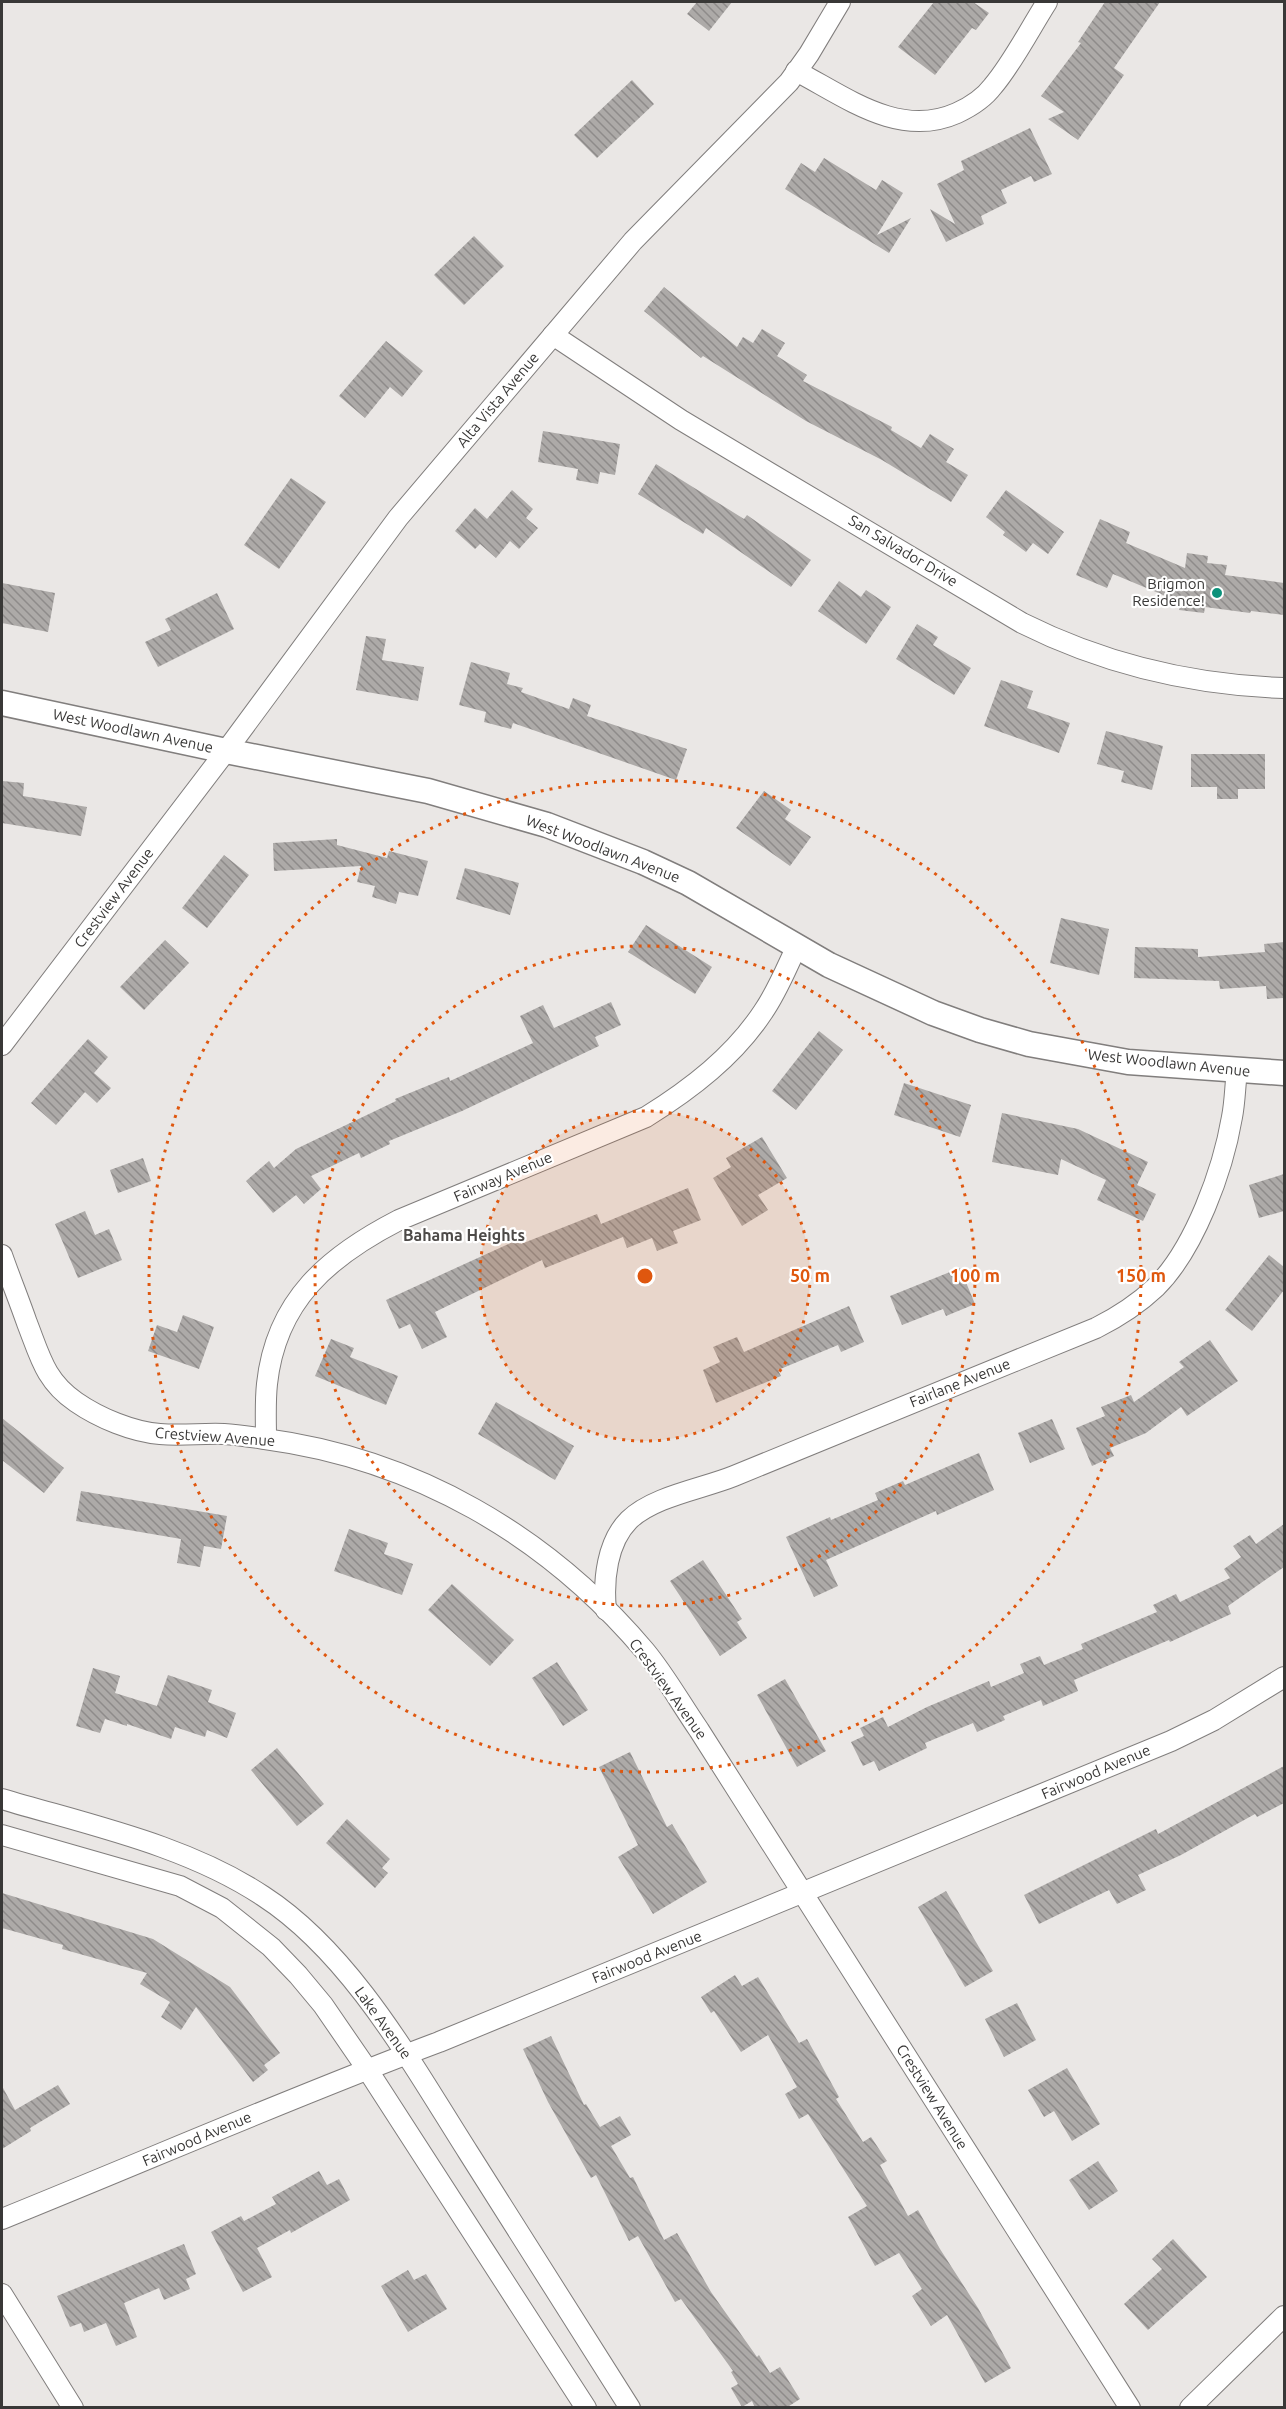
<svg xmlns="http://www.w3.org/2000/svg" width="1286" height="2409" font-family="Ubuntu,sans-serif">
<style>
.building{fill:url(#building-back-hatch)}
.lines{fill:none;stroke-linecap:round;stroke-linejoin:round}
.minor-casing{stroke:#817e7d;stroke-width:22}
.tertiary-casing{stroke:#817e7d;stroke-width:27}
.minor{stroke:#fff;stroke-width:20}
.tertiary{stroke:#fff;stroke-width:24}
.ring{fill:none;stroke:#df570e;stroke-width:3;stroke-dasharray:3 6}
.poi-dot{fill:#0d927b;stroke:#fff;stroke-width:2}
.labels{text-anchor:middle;stroke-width:4.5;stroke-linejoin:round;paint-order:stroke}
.street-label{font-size:15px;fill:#393837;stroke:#fff}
.poi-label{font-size:15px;fill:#393837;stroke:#fff;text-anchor:end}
.neighbourhood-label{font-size:16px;font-weight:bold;fill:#4d4a48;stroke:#fff}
.centre{fill:#df570e;stroke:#fff;stroke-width:3}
.ring-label{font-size:18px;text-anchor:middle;font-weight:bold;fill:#df570e;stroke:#fff;stroke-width:4.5;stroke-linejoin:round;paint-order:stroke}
</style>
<defs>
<pattern id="building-back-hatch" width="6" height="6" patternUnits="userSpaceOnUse" patternTransform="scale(1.5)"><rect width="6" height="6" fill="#adaaa8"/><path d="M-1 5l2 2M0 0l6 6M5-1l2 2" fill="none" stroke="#8e8b8a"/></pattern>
</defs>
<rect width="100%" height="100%" fill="#eae7e5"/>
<!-- building -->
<g class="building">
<polygon points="697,2 732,2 709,31 687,14"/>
<polygon points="934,2 973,2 989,13 976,30 972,28 935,75 898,47"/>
<polygon points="1105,2 1160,2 1114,68 1124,75 1078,140 1048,119 1064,112 1041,96 1081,43 1078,42"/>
<polygon points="632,80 654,104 597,158 574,135"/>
<polygon points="1030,128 1052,174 1034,182 1031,176 1001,190 1007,203 981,216 984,224 946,242 930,209 955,224 937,184 964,170 961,161"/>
<polygon points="824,158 876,190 882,180 903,193 877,235 911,218 889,253 785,189 801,163 815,172"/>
<polygon points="474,236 504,266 464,305 434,275"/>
<polygon points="664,287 737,347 743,337 753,343 762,329 785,343 777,356 807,375 803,381 892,427 891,430 921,448 930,434 954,449 946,462 968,475 951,502 882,460 806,421 703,356 701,358 644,311"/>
<polygon points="386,341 423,371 402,397 390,387 365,418 339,396"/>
<polygon points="543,431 620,444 615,475 600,472 598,484 576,480 578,469 538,462"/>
<polygon points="656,464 744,519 747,515 811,560 791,587 706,528 703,534 638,494"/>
<polygon points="291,478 326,502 279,569 244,545"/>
<polygon points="512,490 533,509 526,518 538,528 519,549 510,541 496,558 480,544 475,549 455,531 475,508 487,519"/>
<polygon points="1006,490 1064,532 1048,554 1033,543 1026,552 1003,535 1005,532 986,517"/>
<polygon points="1100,519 1130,532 1126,543 1185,568 1187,553 1208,556 1207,563 1227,565 1225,575 1284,583 1284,615 1251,611 1250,613 1205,607 1204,613 1179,610 1180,602 1113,574 1107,588 1076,575"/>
<polygon points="839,581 861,597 866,590 891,607 866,644 818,611"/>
<polygon points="2,583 55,593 48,632 2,623"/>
<polygon points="217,593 234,629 158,667 145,642 171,630 165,619"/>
<polygon points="917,624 938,637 933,645 971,668 954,695 896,659"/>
<polygon points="366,636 386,639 382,660 424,667 418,701 356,690"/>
<polygon points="471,662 510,673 507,684 523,688 521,692 569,709 573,698 591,705 587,716 687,749 676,780 513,723 511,729 484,722 486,712 459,705"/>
<polygon points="1001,680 1033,691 1027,708 1070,723 1059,753 984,726"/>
<polygon points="1106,731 1163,746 1152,790 1121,782 1124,771 1097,764"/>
<polygon points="1191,754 1265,754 1265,789 1238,789 1238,799 1217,799 1217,787 1191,787"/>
<polygon points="2,781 24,783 23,796 87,807 81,836 2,823"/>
<polygon points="764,791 791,810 785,819 811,837 790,866 736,828"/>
<polygon points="337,839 337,845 387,858 389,851 428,861 418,896 399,892 396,904 372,897 375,886 357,882 361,866 274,871 273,843"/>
<polygon points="224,855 249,875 207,928 182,908"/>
<polygon points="465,868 519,883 510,915 456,899"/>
<polygon points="1061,918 1109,929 1099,975 1050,963"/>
<polygon points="646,925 712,967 695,994 628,952"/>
<polygon points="165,940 189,963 144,1010 120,987"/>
<polygon points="1284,942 1284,998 1267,999 1266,986 1220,989 1219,981 1134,978 1135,947 1198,949 1198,957 1265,952 1264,944"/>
<polygon points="611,1002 621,1025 595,1037 599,1046 462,1111 389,1141 390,1144 361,1158 359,1153 311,1176 321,1189 304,1204 296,1195 273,1213 246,1181 269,1161 274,1168 296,1149 396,1101 395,1099 449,1077 450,1081 533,1043 520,1016 543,1005 554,1028"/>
<polygon points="819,1031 843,1050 796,1110 772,1091"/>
<polygon points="88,1039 108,1057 94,1073 111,1088 97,1103 85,1092 56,1125 31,1103"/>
<polygon points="904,1083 971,1105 960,1137 894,1115"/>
<polygon points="1002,1113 1078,1129 1148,1162 1137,1185 1156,1194 1143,1221 1097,1200 1106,1180 1061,1159 1058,1175 992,1162"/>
<polygon points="762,1137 787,1178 758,1195 768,1210 742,1226 713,1178 731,1167 726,1158"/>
<polygon points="143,1158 151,1181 118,1193 110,1170"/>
<polygon points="1284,1174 1284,1211 1259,1218 1249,1185"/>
<polygon points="688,1188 701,1220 673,1231 678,1243 657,1251 652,1238 627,1248 623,1237 545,1268 542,1260 435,1312 447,1337 422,1349 410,1324 399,1329 386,1300 519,1239 521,1244 597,1214 601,1224"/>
<polygon points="85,1211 95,1235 109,1229 122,1260 78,1278 55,1224"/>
<polygon points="1269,1255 1284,1267 1284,1290 1252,1331 1225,1310"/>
<polygon points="960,1268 975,1304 946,1316 943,1309 902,1325 890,1296"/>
<polygon points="849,1306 864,1342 841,1352 838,1345 778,1370 781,1376 716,1403 703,1370 720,1362 713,1347 737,1337 744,1352"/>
<polygon points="183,1315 214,1327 199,1369 148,1351 157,1325 177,1332"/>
<polygon points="331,1339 354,1348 350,1357 398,1376 386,1405 315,1376"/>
<polygon points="1210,1340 1238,1381 1187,1416 1181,1407 1146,1433 1110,1448 1114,1456 1092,1466 1076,1428 1105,1416 1101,1407 1131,1395 1134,1402 1184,1367 1179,1362"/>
<polygon points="496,1402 574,1446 555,1480 478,1434"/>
<polygon points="2,1418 64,1468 44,1493 2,1460"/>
<polygon points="1052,1419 1065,1449 1030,1463 1018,1433"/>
<polygon points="979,1453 994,1490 937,1515 936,1511 826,1560 838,1586 814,1597 786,1537 830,1517 831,1520 878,1500 875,1493 903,1481 905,1485"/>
<polygon points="81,1491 227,1516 221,1549 204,1546 200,1567 177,1563 181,1539 76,1521"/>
<polygon points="1284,1524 1284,1567 1228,1606 1231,1614 1170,1642 1169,1640 1074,1680 1078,1691 1043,1706 1041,1700 1003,1716 1005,1720 977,1732 973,1723 925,1743 927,1748 879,1771 874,1761 863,1766 851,1742 864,1736 860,1728 883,1717 888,1727 927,1707 989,1681 991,1687 1024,1673 1020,1664 1040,1656 1044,1665 1083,1649 1081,1644 1157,1612 1153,1605 1176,1594 1180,1602 1230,1578 1224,1569 1241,1557 1233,1546 1250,1535 1256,1544"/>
<polygon points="349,1529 388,1543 384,1554 413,1564 402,1595 334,1571"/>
<polygon points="703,1560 742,1619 737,1622 747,1638 720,1656 670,1581"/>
<polygon points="452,1584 514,1640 490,1666 428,1610"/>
<polygon points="557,1662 588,1710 563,1726 532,1678"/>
<polygon points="93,1668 120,1676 115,1693 157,1706 168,1675 212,1690 208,1702 236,1713 227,1738 207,1730 205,1737 175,1727 171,1739 127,1724 127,1726 105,1719 100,1733 76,1726"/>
<polygon points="785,1679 826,1751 797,1767 757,1695"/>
<polygon points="277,1748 324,1804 297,1826 251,1770"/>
<polygon points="630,1752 667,1827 672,1824 707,1882 653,1914 618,1857 638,1845 599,1767"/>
<polygon points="1284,1766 1284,1803 1257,1817 1255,1814 1181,1855 1138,1875 1146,1890 1117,1904 1109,1890 1039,1924 1024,1895 1156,1829 1158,1834"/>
<polygon points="347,1819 390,1859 382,1868 388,1873 375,1888 326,1843"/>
<polygon points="946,1891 993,1971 965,1987 918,1907"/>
<polygon points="2,1893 153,1939 230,1987 280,2053 264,2065 268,2070 253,2082 196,2007 181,2030 161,2017 170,2002 140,1984 147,1973 62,1949 63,1945 2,1928"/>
<polygon points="735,1975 742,1986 758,1977 799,2043 807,2039 839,2097 836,2099 863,2142 871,2137 887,2161 880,2165 908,2216 918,2210 940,2249 978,2308 1011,2368 985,2383 947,2315 931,2326 912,2296 922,2289 899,2253 875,2266 848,2217 867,2206 808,2114 799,2119 785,2094 797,2087 768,2035 741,2052 714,2011 711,2013 701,1997"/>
<polygon points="1017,2003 1036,2040 1004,2057 985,2019"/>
<polygon points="551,2036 584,2105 586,2104 600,2127 620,2116 631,2135 611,2146 630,2178 633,2177 664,2240 677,2233 711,2292 757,2357 759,2355 770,2373 780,2367 800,2399 786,2408 755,2408 752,2401 742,2407 731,2388 738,2384 731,2372 733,2371 681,2299 675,2302 638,2236 629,2241 596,2175 591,2178 548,2102 523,2049"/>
<polygon points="1067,2068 1100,2124 1072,2141 1054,2111 1044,2117 1028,2090"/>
<polygon points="58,2085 70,2104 30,2128 31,2131 2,2149 2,2086 15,2110"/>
<polygon points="1098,2161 1118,2191 1089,2210 1069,2180"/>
<polygon points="319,2171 327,2185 339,2179 350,2200 291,2233 290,2230 257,2248 272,2277 243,2292 211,2232 241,2216 244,2221 276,2204 272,2197"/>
<polygon points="1173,2239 1207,2277 1148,2330 1124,2304 1162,2269 1152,2259"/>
<polygon points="184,2244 196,2274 186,2279 190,2289 164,2300 159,2288 124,2303 137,2337 116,2346 106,2323 84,2332 81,2323 70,2327 57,2296"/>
<polygon points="408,2270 414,2280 426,2274 447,2309 408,2332 381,2286"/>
</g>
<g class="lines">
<!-- minor casing -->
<g class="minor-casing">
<g id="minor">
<path d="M796,71C846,97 899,139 957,113C970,107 984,98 993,86C1012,64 1031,27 1047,2"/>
<path d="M553,335L681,420L768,472L1022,623C1104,664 1193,685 1284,688"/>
<polyline points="2,1045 226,751 398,518 633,241 789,82 809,54 840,2"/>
<path d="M2,1255C10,1278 19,1300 27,1323C40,1356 45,1381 76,1402C99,1418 133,1432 160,1434C182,1436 203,1433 224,1434C238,1435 251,1437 265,1439C415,1459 547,1535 645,1651C665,1675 681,1704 699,1730L1130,2408"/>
<path d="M266,1439C266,1421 265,1402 267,1384C276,1300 329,1256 399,1220L646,1117C691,1089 734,1056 763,1012C777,992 786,969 797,946"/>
<path d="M606,1610C603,1580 607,1542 629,1520C654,1496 702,1489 734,1476C854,1427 975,1377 1096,1328C1118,1317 1138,1304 1156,1287C1195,1248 1223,1170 1232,1117C1235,1102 1235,1086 1237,1071"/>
<path d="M2,1799C89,1825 186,1845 263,1896C351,1953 412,2064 468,2152C522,2237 576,2322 630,2408"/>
<polyline points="2,1835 180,1886 222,1908 271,1947 298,1975 323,2005 367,2069 586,2408"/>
<path d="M2,2219C148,2160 292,2097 439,2042L1171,1741L1214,1720L1284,1677"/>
<polyline points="2,2294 73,2408"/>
<polyline points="1190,2408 1284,2316"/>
</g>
</g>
<!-- tertiary casing -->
<g class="tertiary-casing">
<polyline id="tertiary" points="2,703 226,751 428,791 547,825 643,862 688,883 829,965 933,1013 980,1030 1029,1044 1128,1062 1284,1073"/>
</g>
<!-- minor -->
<use href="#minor" class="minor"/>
<!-- tertiary -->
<use href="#tertiary" class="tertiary"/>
</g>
<!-- distance rings -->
<circle cx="645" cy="1276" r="165" fill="#df570e" fill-opacity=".12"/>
<g class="ring">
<circle cx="645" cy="1276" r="165"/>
<circle cx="645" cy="1276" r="330"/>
<circle cx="645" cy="1276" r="496"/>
</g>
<!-- markers -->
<circle class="poi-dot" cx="1217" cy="593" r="6"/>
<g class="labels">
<!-- street labels -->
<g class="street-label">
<text transform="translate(498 400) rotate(-50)" y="5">Alta Vista Avenue</text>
<text transform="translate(903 551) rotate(31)" y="5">San Salvador Drive</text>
<text transform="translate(133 731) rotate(12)" y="5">West Woodlawn Avenue</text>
<text transform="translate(603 849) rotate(21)" y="5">West Woodlawn Avenue</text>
<text transform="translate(114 898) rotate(-53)" y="5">Crestview Avenue</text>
<text transform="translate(1169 1063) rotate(6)" y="5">West Woodlawn Avenue</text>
<text transform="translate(503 1177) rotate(-23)" y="5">Fairway Avenue</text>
<text transform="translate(960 1383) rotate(-22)" y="5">Fairlane Avenue</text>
<text transform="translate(215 1437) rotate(4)" y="5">Crestview Avenue</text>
<text transform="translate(668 1689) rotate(54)" y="5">Crestview Avenue</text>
<text transform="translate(1096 1772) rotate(-23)" y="5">Fairwood Avenue</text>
<text transform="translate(647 1957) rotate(-22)" y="5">Fairwood Avenue</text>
<text transform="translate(383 2023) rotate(54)" y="5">Lake Avenue</text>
<text transform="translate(932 2097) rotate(58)" y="5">Crestview Avenue</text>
<text transform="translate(197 2139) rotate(-23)" y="5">Fairwood Avenue</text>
</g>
<!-- poi labels -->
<g class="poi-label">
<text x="1205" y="589">Brigmon<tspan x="1205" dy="17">Residence!</tspan></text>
</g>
<!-- neighbourhood labels -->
<g class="neighbourhood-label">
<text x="464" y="1241">Bahama Heights</text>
</g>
</g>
<circle cx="645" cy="1276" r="9" class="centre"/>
<g class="ring-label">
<text x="810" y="1282">50 m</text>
<text x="975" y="1282">100 m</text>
<text x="1141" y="1282">150 m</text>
</g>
<!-- border -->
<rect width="1286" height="2409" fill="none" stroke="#393837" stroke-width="6"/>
</svg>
